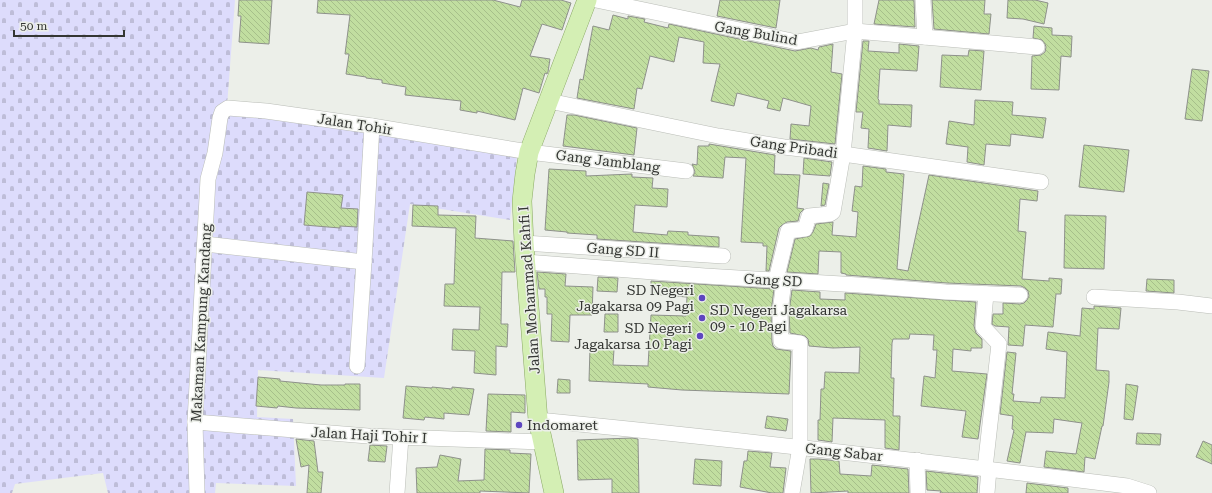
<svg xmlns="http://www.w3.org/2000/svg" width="1212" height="493" font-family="'Roboto Serif',serif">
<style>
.cemetery{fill:url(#cemetery-stones)}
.building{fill:url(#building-back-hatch);stroke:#8e918b}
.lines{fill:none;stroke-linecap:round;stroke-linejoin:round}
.minor-casing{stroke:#babdb7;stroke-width:16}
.major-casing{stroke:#8aa866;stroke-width:20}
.minor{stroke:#fff;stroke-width:15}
.major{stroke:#d4efb4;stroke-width:19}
.poi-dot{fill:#5e46bf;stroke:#ecefe9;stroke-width:1.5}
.labels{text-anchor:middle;stroke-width:3;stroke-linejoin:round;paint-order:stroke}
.street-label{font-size:14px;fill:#343633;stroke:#ecefe9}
.poi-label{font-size:14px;fill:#343633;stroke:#ecefe9;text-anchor:end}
</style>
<defs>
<pattern id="cemetery-stones" width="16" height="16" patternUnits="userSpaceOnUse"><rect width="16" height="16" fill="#dddcfc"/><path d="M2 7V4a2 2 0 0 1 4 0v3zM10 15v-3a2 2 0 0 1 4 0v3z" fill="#bebdd8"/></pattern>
<pattern id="building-back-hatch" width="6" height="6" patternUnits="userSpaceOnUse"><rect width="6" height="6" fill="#c1dea0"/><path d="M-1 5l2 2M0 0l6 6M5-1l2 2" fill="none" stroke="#a6bf8a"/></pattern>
</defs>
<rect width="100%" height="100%" fill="#ecefe9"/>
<!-- cemetery -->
<polygon class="cemetery" points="0,0 235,0 227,106 518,147 510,220 410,204 384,378 258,370 257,417 293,419 296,486 216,483 215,493 108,493 103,473 15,484 12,493 0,493"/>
<!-- building -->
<g class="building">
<polygon points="239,0 272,0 269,44 239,42 241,16 238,16"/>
<polygon points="318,0 493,0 520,7 522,0 561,0 571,3 562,30 542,24 530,56 550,59 548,72 547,74 545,73 539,93 523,88 515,120 477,111 477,113 460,110 461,101 405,95 406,87 382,83 382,80 366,78 366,77 346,74 349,54 345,54 350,15 317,13"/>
<polygon points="720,0 780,0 776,28 717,16"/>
<polygon points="879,0 914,0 915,27 874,24"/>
<polygon points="932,0 985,0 984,14 991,14 989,34 934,29"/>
<polygon points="1008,0 1035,0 1048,3 1044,24 1023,19 1007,18"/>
<polygon points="613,15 628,19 628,16 645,19 644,22 668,28 669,24 795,51 811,48 818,50 819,47 833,44 831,72 842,74 835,144 790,139 791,124 809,126 811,106 783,98 780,111 767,108 769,101 737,93 734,106 711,101 720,64 703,63 704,42 679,37 674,62 650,56 642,89 637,88 634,109 577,98 580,79 583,80 593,26 609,30"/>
<polygon points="1034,26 1052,28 1052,35 1072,36 1071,57 1061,56 1059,90 1031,89 1032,56 1041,55 1045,52 1046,47 1045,44 1042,40 1033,38"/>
<polygon points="863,41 869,41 868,51 899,53 899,44 919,46 917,71 880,69 878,99 879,100 879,104 912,105 911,127 888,125 887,151 868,148 869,129 861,128 863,112 856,112"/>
<polygon points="969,50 984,51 981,90 940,87 942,55 968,56"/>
<polygon points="1192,69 1209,71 1202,121 1185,119"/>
<polygon points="975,100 1013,102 1012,115 1046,118 1043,138 1011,134 1010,146 986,144 984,165 967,162 968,147 946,144 949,121 974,125"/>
<polygon points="567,115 574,115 637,128 634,155 563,146"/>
<polygon points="709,144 775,155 774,174 800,175 797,208 804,209 800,213 798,221 787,222 782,225 779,228 769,271 766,271 767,246 763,246 763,243 741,242 746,158 725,157 723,178 693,176 695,172 692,164 697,165 698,146 709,146"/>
<polygon points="1084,145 1129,150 1124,192 1079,187"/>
<polygon points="804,158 832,162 830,176 803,174"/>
<polygon points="863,166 886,169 886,172 904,174 897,269 908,271 929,175 1038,191 1037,201 1020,199 1018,231 1026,232 1022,279 1049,281 1049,278 1062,279 1061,294 1056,294 1053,327 1025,325 1023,346 1008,345 1009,327 995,326 992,324 993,314 1003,314 1003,303 1020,304 1024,303 1027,300 1029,296 1028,291 1025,288 1021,286 947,283 846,275 846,274 841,273 841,252 819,251 818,274 787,272 795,239 810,236 813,232 816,224 833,222 832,235 856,237 858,212 852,211 855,186 862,187"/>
<polygon points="549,169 586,171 586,176 632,174 632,177 653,178 652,188 668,189 667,207 635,205 633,232 667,235 668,231 688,232 688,235 719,237 719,247 597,239 597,235 567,233 567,232 545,230"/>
<polygon points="823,183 829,184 825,205 821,206"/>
<polygon points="307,192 343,195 341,208 358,209 357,227 340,226 340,228 304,225"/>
<polygon points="413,205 438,206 438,215 476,216 475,238 513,241 515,272 502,272 501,324 508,324 507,347 496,346 496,375 474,373 475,351 452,350 453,329 479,330 480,307 444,306 445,284 454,284 456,228 412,226"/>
<polygon points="1065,215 1106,216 1104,269 1064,268"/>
<polygon points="537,272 566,274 565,286 593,287 592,315 570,315 569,342 551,341 552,314 547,314 547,297 545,297 545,289 539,289"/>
<polygon points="598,277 618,278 617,292 597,291"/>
<polygon points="1147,279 1174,280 1174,293 1146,291"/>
<polygon points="651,281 774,289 771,312 772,342 773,346 776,349 791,351 789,394 682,390 648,387 648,384 589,381 590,348 614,349 613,365 648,366 651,315 686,316 687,297 651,294"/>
<polygon points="792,290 820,292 820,299 845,300 845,293 976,302 974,326 976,333 982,339 982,348 971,348 971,351 953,349 952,371 987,374 978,439 962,437 966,411 921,406 924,376 935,378 937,350 933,350 934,335 910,334 909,339 893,339 892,343 891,378 894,378 893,416 900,416 899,450 885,448 885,420 833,418 832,442 818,440 818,420 820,420 821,389 824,389 825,372 859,373 860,347 833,348 809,346 808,339 805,336 790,333 789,312"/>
<polygon points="1094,306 1121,308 1119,329 1098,328 1096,370 1109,371 1109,382 1103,426 1102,426 1095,459 1085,457 1084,472 1044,467 1046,451 1076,454 1082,423 1054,419 1053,433 1026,432 1020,463 1007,461 1014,430 1012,429 1013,416 1000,414 1007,352 1016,353 1012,394 1014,394 1013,401 1040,403 1041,397 1065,398 1067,352 1046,349 1048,332 1080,336 1082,308 1094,309"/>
<polygon points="605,314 618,314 618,332 604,332"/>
<polygon points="258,377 280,379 280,381 321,385 345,385 345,384 360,384 360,410 296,408 278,406 277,408 256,406"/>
<polygon points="558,379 570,380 570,393 557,393"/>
<polygon points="1126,384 1138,386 1133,420 1124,419"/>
<polygon points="406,386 432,388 432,387 452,389 452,387 474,389 469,415 444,413 444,419 425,417 424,420 403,418"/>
<polygon points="488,394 525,395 525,413 511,412 511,432 486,431"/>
<polygon points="767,416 788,419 786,431 765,428"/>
<polygon points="1137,433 1161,434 1160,445 1136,444"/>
<polygon points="632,438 638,439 639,493 612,493 612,479 578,480 577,440"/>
<polygon points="296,439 314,441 318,472 323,472 321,493 307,493 309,465 301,467"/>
<polygon points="1203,441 1212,445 1212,464 1196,457"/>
<polygon points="370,445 387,446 385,462 368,461"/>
<polygon points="485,449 510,450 510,453 531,454 529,493 480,491 480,493 417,493 416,468 437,467 440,455 461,459 458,481 484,480"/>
<polygon points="748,451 772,453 770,467 786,468 783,493 772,493 740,487 744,461 747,461"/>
<polygon points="695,459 722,461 721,486 693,484"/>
<polygon points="810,459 818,459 839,461 840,474 871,476 872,465 908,469 909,493 848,493 848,491 811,493"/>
<polygon points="926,471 978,477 977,493 940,493 941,491 927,490"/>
<polygon points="1027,483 1068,488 1068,493 1026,493"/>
</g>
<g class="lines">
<!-- minor casing -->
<g class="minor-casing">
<g id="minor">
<polyline points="596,0 797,42 855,31 1037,47"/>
<polyline points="923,0 925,37"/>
<polyline points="549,101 718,136 784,147 843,154 1041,182"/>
<polyline points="524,243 723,256"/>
<polyline points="205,244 364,262 372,126"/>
<polyline points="526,262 705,276 859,285 946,292 1020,295"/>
<polyline points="776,280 788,231 805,229 809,216 830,214 833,212 843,154 855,31 855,0"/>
<polyline points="784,281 780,312 781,341 800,343 800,447 792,493"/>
<polyline points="1094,297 1178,302 1212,306"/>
<polyline points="357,366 364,262"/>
<path d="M538,420C735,439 931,462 1127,486L1149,493"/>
<polyline points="195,422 368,436 542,442"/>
<polyline points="917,460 918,493"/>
<polyline points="985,468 999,344 983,327 986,294"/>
<polyline points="197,493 195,422 208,179 215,153 220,118 222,112 228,108 266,111 372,126 529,152 686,171"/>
<polyline points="397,493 401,437"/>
<polyline points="987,493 989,469"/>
</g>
</g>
<!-- major casing -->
<g class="major-casing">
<polyline id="major" points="554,493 538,420 524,243 522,201 525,174 529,152 587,0"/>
</g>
<!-- minor -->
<use href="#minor" class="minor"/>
<!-- major -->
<use href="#major" class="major"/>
</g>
<!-- markers -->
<g class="poi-dot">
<circle cx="702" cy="298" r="4"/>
<circle cx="702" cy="318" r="4"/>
<circle cx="700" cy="336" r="4"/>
<circle cx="519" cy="425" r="4"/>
</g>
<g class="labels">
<!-- street labels -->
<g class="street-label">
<text transform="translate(756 33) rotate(10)" y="5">Gang Bulind</text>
<text transform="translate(355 124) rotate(9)" y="5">Jalan Tohir</text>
<text transform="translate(794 147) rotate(8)" y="5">Gang Pribadi</text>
<text transform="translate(608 161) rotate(7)" y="5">Gang Jamblang</text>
<text transform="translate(623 250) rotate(4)" y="5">Gang SD II</text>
<text transform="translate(773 280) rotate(3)" y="5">Gang SD</text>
<text transform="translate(529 290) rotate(-94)" y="5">Jalan Mohammad Kahfi I</text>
<text transform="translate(201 323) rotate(-87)" y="5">Makaman Kampung Kandang</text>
<text transform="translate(369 435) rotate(3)" y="5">Jalan Haji Tohir I</text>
<text transform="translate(844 452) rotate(6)" y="5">Gang Sabar</text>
</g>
<!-- poi labels -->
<g class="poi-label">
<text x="694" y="295">SD Negeri<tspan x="694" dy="16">Jagakarsa 09 Pagi</tspan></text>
<text x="710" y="315" text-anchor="start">SD Negeri Jagakarsa<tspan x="710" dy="16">09 - 10 Pagi</tspan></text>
<text x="692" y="333">SD Negeri<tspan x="692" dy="16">Jagakarsa 10 Pagi</tspan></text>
<text x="527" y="430" text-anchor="start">Indomaret</text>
</g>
</g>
<!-- scale -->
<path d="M14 30v6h110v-6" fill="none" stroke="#343633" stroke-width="2"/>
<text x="20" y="30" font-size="12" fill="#343633" stroke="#ecefe9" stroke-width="3" paint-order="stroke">50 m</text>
</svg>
